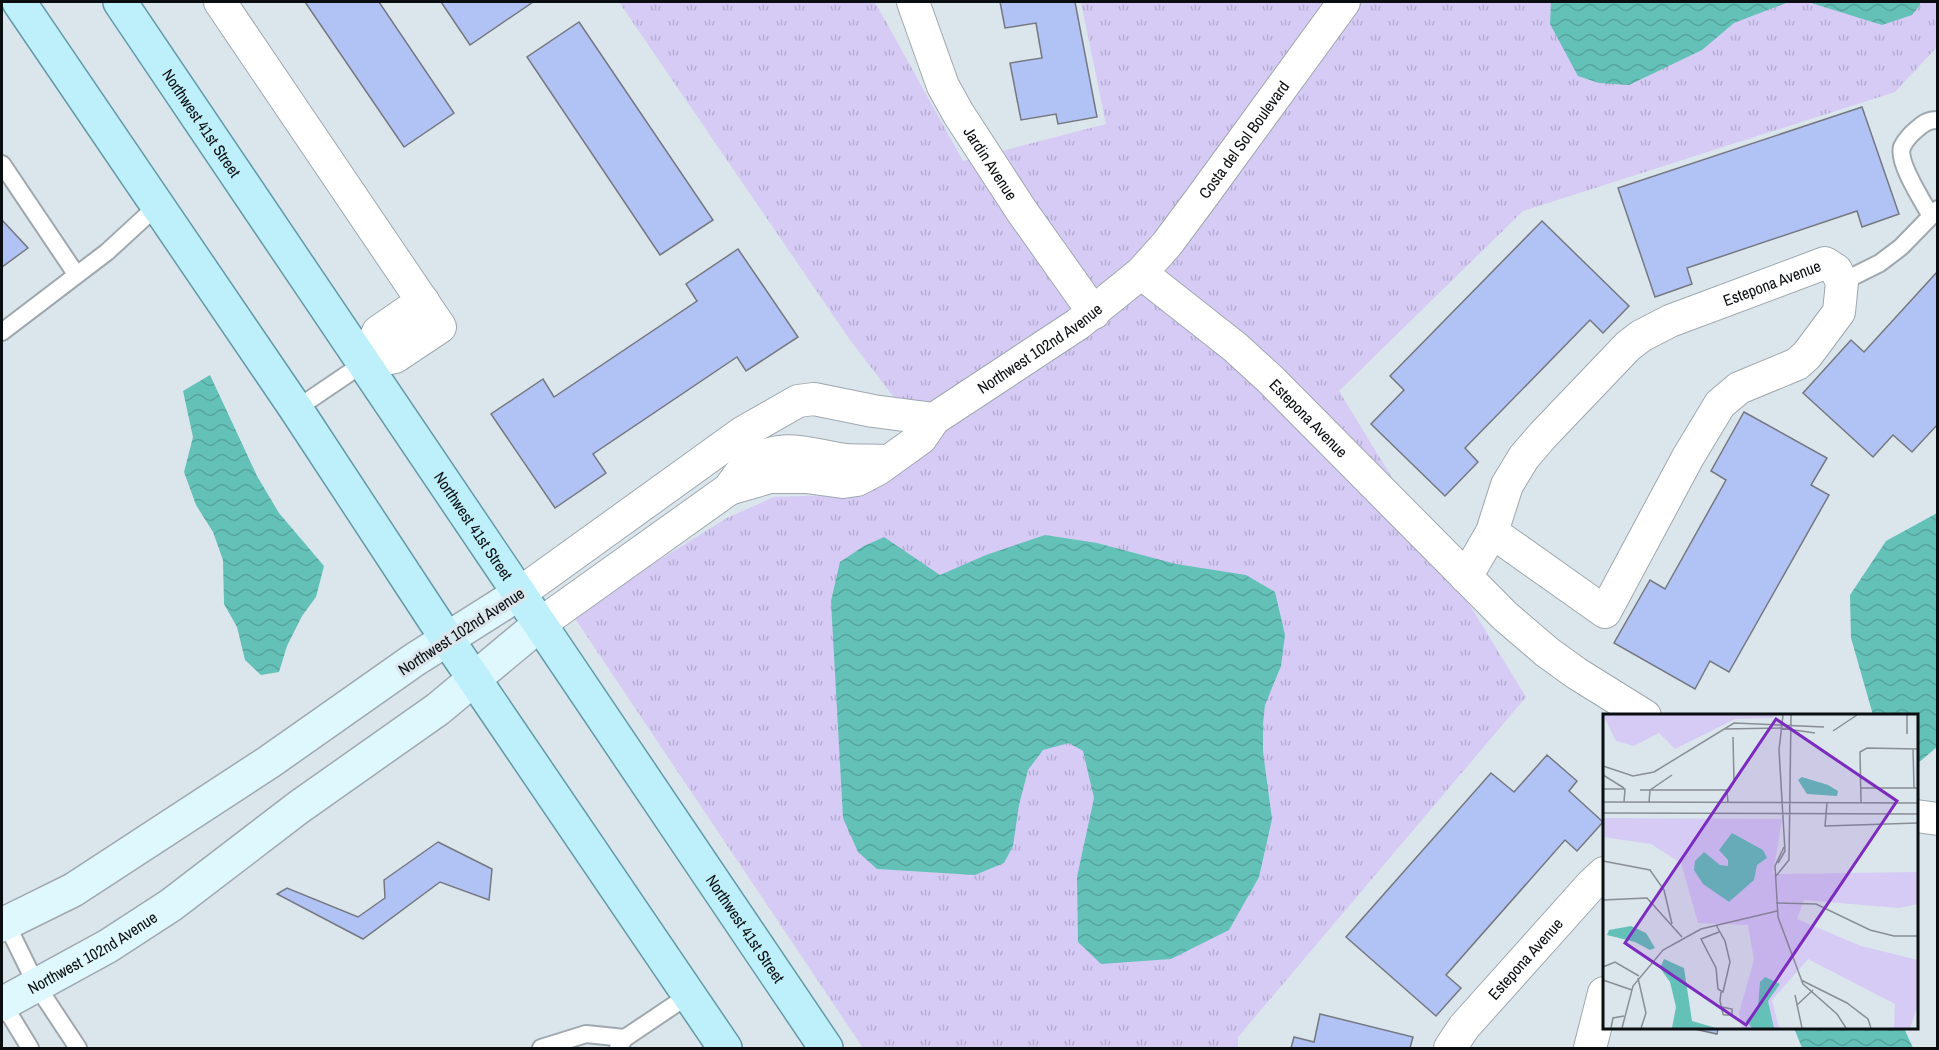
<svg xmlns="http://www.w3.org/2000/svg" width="1939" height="1050" font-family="'Archivo Narrow',sans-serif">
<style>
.grass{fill:url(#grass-tufts)}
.water{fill:url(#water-waves)}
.building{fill:#b0c3f4;stroke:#757881;stroke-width:1.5}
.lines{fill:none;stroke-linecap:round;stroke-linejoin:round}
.lane-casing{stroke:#9fa8af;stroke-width:20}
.street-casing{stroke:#9fa8af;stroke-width:34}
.secondary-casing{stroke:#9fa8af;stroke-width:36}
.primary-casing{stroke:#639aa7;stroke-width:36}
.lane{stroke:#fff;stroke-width:16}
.street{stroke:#fff;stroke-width:32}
.secondary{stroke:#dff8fd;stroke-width:33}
.primary{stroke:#bef0fb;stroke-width:33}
.labels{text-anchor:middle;stroke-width:6;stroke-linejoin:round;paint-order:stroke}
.street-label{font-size:16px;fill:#0b0e10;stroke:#dbe5ec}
.inset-road{fill:none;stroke:#888f94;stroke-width:1.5}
.view{fill:#7b2cbf;fill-opacity:0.15;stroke:#7b2cbf;stroke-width:3}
.inset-edge{fill:none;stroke:#0b0e10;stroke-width:3}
</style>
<defs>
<pattern id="grass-tufts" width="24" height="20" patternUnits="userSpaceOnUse" patternTransform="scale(1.5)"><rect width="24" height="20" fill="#d5cbf5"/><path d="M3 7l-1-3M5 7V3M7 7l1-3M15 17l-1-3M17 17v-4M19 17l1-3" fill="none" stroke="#b6add1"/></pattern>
<pattern id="water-waves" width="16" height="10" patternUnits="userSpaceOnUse" patternTransform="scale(1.5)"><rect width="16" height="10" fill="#64c1b8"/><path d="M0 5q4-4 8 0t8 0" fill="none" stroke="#55a59d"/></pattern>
</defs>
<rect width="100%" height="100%" fill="#dbe5ec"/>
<!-- grass -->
<polygon class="grass" points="619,2 875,2 963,161 1106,124 1081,2 1937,2 1937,47 1895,92 1523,211 1339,391 1526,697 1238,1037 1238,1048 863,1048 572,614 727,518 774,497 831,495 932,447 850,340"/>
<!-- water -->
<g class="water">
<polygon points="1551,2 1920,2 1920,5 1912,15 1882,25 1808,2 1786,3 1734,23 1702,50 1629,85 1599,83 1578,76 1550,24"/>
<polygon points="210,375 257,476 279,513 324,566 316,597 302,616 287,646 279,672 261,675 245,660 237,627 224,604 223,560 213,532 196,505 184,472 193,437 183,391"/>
<polygon points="1937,513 1937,747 1917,764 1916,716 1873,715 1851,638 1850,595 1886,541"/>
<polygon points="1045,535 1097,543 1176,564 1246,575 1275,592 1285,635 1281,666 1265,705 1263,724 1263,752 1272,819 1259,877 1229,930 1171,959 1101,964 1078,942 1077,877 1094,798 1083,751 1069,743 1043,750 1028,770 1019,805 1013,846 1004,863 975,875 877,869 858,852 843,818 831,601 840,562 864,546 884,537 940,575 986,555"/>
<polygon points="1794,1028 1904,1028 1913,1048 1802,1048"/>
</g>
<!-- building -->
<g class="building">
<polygon points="305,2 379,2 454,113 404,147"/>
<polygon points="441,2 533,2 470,45"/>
<polygon points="1000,2 1075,2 1097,117 1058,124 1056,114 1021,120 1010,63 1042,58 1036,23 1005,28"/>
<polygon points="579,22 713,220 660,255 527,57"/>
<polygon points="1862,107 1899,214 1862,227 1857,211 1687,268 1692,284 1655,297 1618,188"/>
<polygon points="2,220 28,248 2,267"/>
<polygon points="1542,221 1629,306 1603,333 1590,320 1465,448 1478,462 1445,496 1371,424 1404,390 1390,376"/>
<polygon points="738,249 798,337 746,371 737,357 593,454 606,473 555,508 491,414 543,379 554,397 697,301 686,284"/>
<polygon points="1938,271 1938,424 1912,452 1893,435 1873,457 1803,393 1851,340 1864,352"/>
<polygon points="1744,412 1827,458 1811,485 1829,495 1729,672 1710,661 1695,689 1614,643 1650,580 1665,589 1726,480 1711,471"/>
<polygon points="1547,755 1577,781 1569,791 1603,822 1577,851 1565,840 1446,975 1461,988 1436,1016 1346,937 1491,773 1514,792"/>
<polygon points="438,842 492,869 489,900 440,882 363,939 277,894 287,888 358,917 385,898 384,880"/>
<polygon points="1320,1014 1413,1037 1410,1048 1291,1048 1294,1037 1314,1042"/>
<polygon points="1690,1028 1718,1028 1717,1034"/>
</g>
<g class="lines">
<!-- lane casing -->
<g class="lane-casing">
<g id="lane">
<polyline points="2,164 76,274"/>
<path d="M1931,216C1923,202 1897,162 1902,147C1905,141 1912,133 1917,129C1924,123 1928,120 1938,120"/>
<polyline points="1842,282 1880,263 1901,247 1938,209"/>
<polyline points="2,332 107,252 157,206"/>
<polyline points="296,409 364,363"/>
<polyline points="4,919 37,986 78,1048"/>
<polyline points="2,1002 30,1048"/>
<polyline points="541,1048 586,1034 625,1038"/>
<polyline points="618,1048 625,1038 689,995"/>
</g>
</g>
<!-- street casing -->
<g class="street-casing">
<g id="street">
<polyline points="220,2 440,327 395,357 364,363"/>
<path id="s1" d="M913,2L943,86L958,113L1021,210L1094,313"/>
<path id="s2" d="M1141,273L1235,347L1270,379L1505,616L1547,652L1576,673L1645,716"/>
<polyline points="364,363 378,332 423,301"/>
<path id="s3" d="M729,489L770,477H806L843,482L857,480L878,469L921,438L934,419L1078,324L1141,273L1167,244L1199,201L1344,2"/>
<path id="s4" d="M1466,577L1492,532L1507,485L1524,457L1543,435L1628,346L1641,336L1670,321L1825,263L1836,270L1842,282L1839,312L1807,355L1797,364L1739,388L1720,404L1688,457L1605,612L1492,532"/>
<polyline points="520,593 742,433 798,401 814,399 873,411 934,419"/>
<path d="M540,624L729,489C734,482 740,472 746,467C777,440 810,455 845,460C859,461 874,460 888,461"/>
<polyline points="1916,816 1938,819"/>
<path id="s5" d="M1450,1048L1464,1027L1592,884L1604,873"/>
<polyline points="1590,1048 1604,993"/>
</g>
</g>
<!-- secondary casing -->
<g class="secondary-casing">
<g id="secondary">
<polyline points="2,925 73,890 269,762 414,660 520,593"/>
<path id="s6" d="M2,1004L108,946L171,905L299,807L438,709L540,624"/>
</g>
</g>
<!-- primary casing -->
<g class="primary-casing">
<g id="primary">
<polyline points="19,2 296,409 447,639 725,1048"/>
<path id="s7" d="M120,2L826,1048"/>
</g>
</g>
<!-- lane -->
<use href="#lane" class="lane"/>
<!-- street -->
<use href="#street" class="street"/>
<!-- secondary -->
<use href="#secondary" class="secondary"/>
<!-- primary -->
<use href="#primary" class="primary"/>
</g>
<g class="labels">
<!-- street labels -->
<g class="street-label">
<text dy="6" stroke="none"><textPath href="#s7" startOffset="146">Northwest 41st Street</textPath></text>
<text dy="6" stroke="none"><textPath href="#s3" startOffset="652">Costa del Sol Boulevard</textPath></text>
<text dy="6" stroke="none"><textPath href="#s1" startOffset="180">Jardin Avenue</textPath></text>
<text dy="6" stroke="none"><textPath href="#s4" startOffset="444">Estepona Avenue</textPath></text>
<text dy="6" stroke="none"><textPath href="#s3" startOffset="357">Northwest 102nd Avenue</textPath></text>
<text dy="6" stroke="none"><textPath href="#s2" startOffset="222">Estepona Avenue</textPath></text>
<text dy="6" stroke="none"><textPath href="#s7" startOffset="632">Northwest 41st Street</textPath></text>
<text transform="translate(461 631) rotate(-33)" y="6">Northwest 102nd Avenue</text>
<text dy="6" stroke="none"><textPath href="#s7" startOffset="1118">Northwest 41st Street</textPath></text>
<text dy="6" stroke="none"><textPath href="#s6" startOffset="104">Northwest 102nd Avenue</textPath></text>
<text dy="6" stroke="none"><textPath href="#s5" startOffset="117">Estepona Avenue</textPath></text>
</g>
</g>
<!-- overview -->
<g transform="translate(1603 714)">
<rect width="315" height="315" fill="#dbe5ec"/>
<path d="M0,1H171L170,4L132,5L72,35L56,19L31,32L13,27ZM0,104L179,105L170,160L315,158V190L296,194L201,186L194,205L258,232L315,246V291L307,314H291L292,290L205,245L169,286L176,314H139L136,299L151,246L145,211L95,209L78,149L48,130L0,123Z" fill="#d5cbf5"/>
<path d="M199,63L225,71L235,77L234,82L204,80L195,66ZM129,119L160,136L164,144L154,151L151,166L126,188L100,170L91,156L92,147L101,138L117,151L125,152V146L116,136ZM28,212L43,219L52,234L47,236L32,228L4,221L6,216ZM61,245L81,254L89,307L113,314H69L73,293L67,268L57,254ZM162,263L177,270L165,287L171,314H149L143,307L155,293L157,268Z" fill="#64c1b8"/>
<path class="inset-road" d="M121,15L177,14L212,19M230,17L254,1M304,20V1M310,35L311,74M0,52L30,62L51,58L131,9L221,13M0,61L21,74M257,74H315M0,75H22L21,88M37,76H47L69,61M125,78L131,68L130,23M0,88L315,89M46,89L47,76H124L125,89M224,89L222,112L315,109M258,89L257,38L264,34L315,35M0,99L315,100M181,133L172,152L175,203L200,270L234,300L243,314M0,147L47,156L61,176L69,210M175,149L182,137L176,36L180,1M173,162L186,146L188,1M0,186L44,184L79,223M173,189L213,190L267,216L291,222H315M113,211L122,227L127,248L120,278L115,275L113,254L98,225L116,218M0,253L12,248L36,262M35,264L43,299L38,314M0,266L29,276M198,266L244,289L265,305L268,314M118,278L117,287L120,300L121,301H129V295L119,293M192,281L199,314M194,291L210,276M8,314L10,304L21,302M19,314L30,272L60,236L98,215L174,197"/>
<path class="view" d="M173,5L294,87L143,311L22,229Z"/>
<rect width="315" height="315" class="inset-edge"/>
</g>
<!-- border -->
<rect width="1939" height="1050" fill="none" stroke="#0b0e10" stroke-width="6"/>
</svg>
